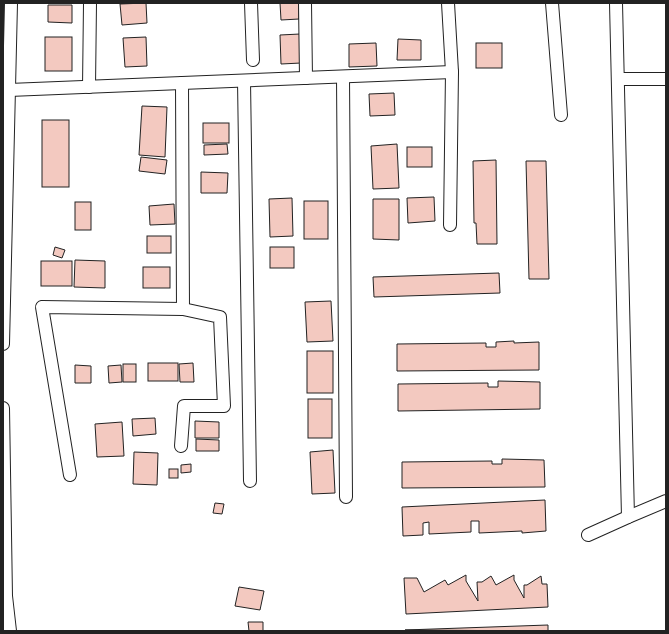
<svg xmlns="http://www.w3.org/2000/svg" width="669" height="634" font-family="'Space Grotesk',sans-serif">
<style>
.building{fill:#f3c9c0;stroke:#222}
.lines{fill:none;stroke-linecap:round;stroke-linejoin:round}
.street-casing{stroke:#222;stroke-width:14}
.street{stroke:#fff;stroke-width:12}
</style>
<rect width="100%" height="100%" fill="#fff"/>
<!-- building -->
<g class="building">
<polygon points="146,3 147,23 122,25 120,4"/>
<polygon points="280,3 299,3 299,19 281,20"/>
<polygon points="48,5 72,5 72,23 48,22"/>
<polygon points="300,34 301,63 281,64 280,35"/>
<rect x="45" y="37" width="27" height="34"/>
<polygon points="146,37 147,66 125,67 123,38"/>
<polygon points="398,39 421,40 421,60 397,60"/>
<polygon points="376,43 377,66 349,67 349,44"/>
<rect x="476" y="43" width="26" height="25"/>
<polygon points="394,93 395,115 370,116 369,94"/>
<polygon points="142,106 167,107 165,157 139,155"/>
<rect x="42" y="120" width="27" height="67"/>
<rect x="203" y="123" width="26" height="20"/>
<polygon points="227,144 228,154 204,155 204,145"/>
<polygon points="397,144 399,188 373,189 371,146"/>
<rect x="407" y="147" width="25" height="20"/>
<polygon points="141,157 167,160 165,174 139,171"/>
<polygon points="496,160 497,244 477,244 476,223 474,223 473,161"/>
<polygon points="526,161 546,161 549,279 529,279"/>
<polygon points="201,172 228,173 227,193 201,193"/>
<polygon points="434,197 435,221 408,223 407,198"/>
<polygon points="292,198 293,236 270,237 269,199"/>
<polygon points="373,199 399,199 399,240 373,239"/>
<rect x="304" y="201" width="24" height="38"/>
<rect x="75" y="202" width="16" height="28"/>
<polygon points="174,204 175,224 150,225 149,206"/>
<rect x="147" y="236" width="24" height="17"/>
<polygon points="55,247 65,250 62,258 53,255"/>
<rect x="270" y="247" width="24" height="21"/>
<polygon points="75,260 105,261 105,288 74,287"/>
<rect x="41" y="261" width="31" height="25"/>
<rect x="143" y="267" width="27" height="21"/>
<polygon points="499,273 500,293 374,297 373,277"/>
<polygon points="331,301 333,341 307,342 305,302"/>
<polygon points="514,341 514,343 539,342 539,370 397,371 397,344 486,343 486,347 496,347 496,342"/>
<rect x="307" y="351" width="26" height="42"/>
<rect x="148" y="363" width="30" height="18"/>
<polygon points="193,363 194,382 180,382 179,364"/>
<rect x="123" y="364" width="13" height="18"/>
<polygon points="75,365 91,366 91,383 75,383"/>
<polygon points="121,365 122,382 109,383 108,366"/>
<polygon points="498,381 540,382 540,409 398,411 398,384 488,383 488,387 498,387"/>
<rect x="308" y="399" width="24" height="39"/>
<polygon points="155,418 156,434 133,436 132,419"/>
<polygon points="195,421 219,422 219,438 195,438"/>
<polygon points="122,422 124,456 97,457 95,424"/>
<polygon points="196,439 219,440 219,451 196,451"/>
<polygon points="333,450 335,493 312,494 310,452"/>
<polygon points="134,452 158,453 157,485 133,484"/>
<polygon points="502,459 544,460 545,487 402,488 402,462 492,461 492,464 502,464"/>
<polygon points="191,464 191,472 181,473 181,465"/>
<rect x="169" y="469" width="9" height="9"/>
<polygon points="545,500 546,531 522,533 522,531 479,533 479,521 471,521 471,532 429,534 429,522 423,523 423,535 403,536 402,507"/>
<polygon points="215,503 224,504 222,514 213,513"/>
<polygon points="466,575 466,581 478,601 477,582 482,582 491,576 496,585 514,575 514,580 524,598 524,585 527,585 541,576 542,584 547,584 548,607 406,614 404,578 417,578 424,592 445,580 448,585"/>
<polygon points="239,587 264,591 260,610 235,606"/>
<polygon points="248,622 263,622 263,631 249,631"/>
<polygon points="548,625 548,631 405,630"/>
</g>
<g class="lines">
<!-- street casing -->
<g class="street-casing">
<g id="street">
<polyline points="251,3 253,60"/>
<polyline points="305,3 306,78"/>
<polyline points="448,3 452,72 450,225"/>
<polyline points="552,3 561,115"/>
<polyline points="616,3 628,517"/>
<polyline points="343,77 346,497"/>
<polyline points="618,79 666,79"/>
<polyline points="244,81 250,481"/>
<polyline points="182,83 183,309"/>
<polyline points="89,87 90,3"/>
<polyline points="9,90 452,72"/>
<polyline points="3,344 11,3"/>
<polyline points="3,408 6,596 10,631"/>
<polyline points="70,475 42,307 183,309 220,317 224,406 184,406 181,446"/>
<polyline points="588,535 628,517 666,501"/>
</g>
</g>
<!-- street -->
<use href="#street" class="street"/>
</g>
<!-- border -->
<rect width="669" height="634" fill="none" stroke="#222222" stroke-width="8"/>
</svg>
